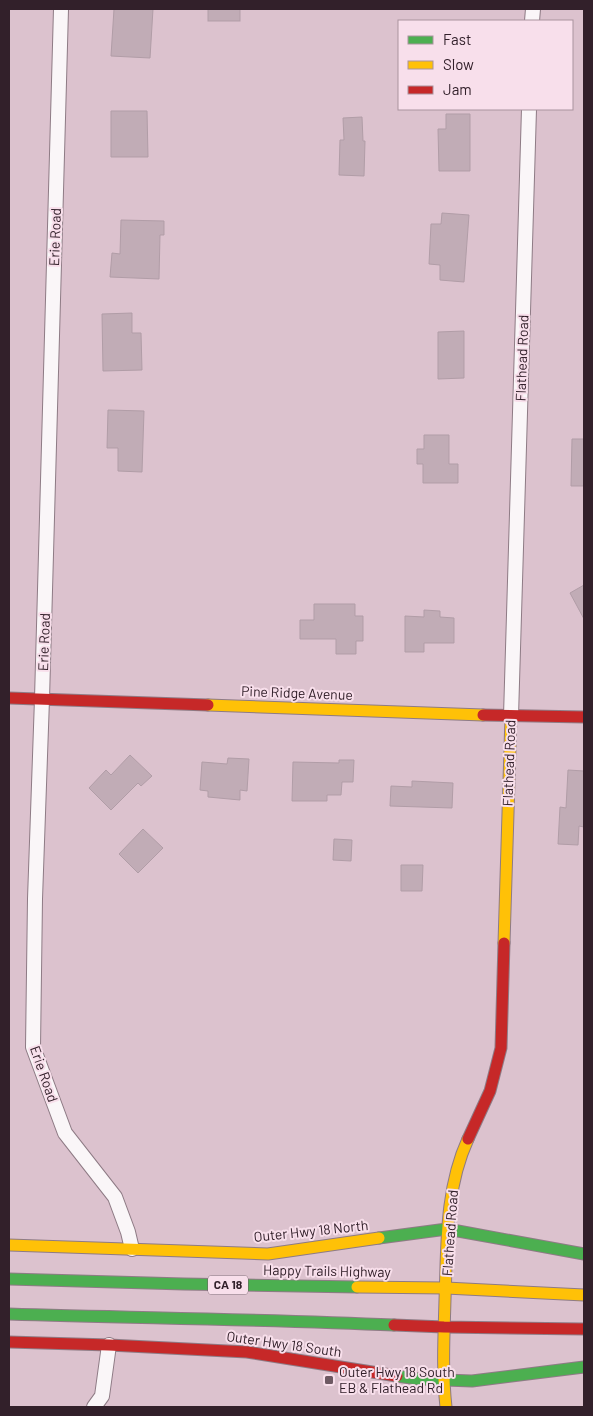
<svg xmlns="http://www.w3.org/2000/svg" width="593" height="1416" font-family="Barlow,sans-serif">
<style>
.building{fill:#c1acb6;stroke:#b19da7}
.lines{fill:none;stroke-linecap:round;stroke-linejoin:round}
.street-casing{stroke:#8e7b85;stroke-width:16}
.fast-casing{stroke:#8e7b85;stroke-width:13}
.slow-casing{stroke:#8e7b85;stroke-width:13}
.jam-casing{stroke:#8e7b85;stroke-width:13}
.street{stroke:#faf6f8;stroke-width:14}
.fast{stroke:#4caf50;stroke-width:11}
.slow{stroke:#ffc107;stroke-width:11}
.jam{stroke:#c62828;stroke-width:11}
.poi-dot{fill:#6e5963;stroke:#f8dfeb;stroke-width:2}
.labels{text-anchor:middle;stroke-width:4;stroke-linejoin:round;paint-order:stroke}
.shield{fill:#f8dfeb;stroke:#6d5964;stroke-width:1}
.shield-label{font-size:12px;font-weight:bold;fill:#32202a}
.street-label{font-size:14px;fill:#32202a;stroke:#f8dfeb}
.poi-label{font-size:14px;fill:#32202a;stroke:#f8dfeb;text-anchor:start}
</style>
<rect width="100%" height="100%" fill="#dcc2ce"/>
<!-- building -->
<g class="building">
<polygon points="114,9 153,9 150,58 111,56"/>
<rect x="208" y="9" width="32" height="12"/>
<polygon points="111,111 147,111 148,157 111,157"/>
<polygon points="446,114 470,114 470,171 439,171 438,129 446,129"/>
<polygon points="362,117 363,141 365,141 364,176 339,175 340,140 344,140 343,118"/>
<polygon points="442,213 469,215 464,282 440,280 440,265 429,264 431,224 441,224"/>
<polygon points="121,220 164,221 164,235 160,235 159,279 110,277 112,253 120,254"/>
<polygon points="132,313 132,333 141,333 142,370 103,371 102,314"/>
<polygon points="464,331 464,378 438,379 438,332"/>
<polygon points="108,410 144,411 142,472 118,471 118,448 107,448"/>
<polygon points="424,435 449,435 449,464 458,464 458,483 423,483 423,464 417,464 417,449 424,449"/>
<polygon points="572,439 584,439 584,486 571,486"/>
<polygon points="584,585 584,619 570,593"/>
<polygon points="314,604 355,604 355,616 363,616 363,641 356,641 356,654 336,654 336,639 300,639 300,620 314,620"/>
<polygon points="424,610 440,611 440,617 454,618 454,643 424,643 424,652 405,652 405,616 424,617"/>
<polygon points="130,755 152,776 141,786 138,783 111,810 89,788 106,770 111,775"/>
<polygon points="228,758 249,759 247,791 240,790 240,800 208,797 208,791 200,790 202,762 227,764"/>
<polygon points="339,760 354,760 353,782 342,782 341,795 327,795 327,801 292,801 293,762 339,763"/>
<polygon points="568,770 584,771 584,827 579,826 578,845 558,844 560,807 566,808"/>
<polygon points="412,781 453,783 452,808 390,806 391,786 412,787"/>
<polygon points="143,829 163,848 138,873 119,854"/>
<polygon points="334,839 352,840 351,861 333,860"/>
<polygon points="401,865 423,865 422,891 401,891"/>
</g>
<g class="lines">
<!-- street casing -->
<g class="street-casing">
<g id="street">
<polyline points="61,9 42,699 35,899 33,1047 65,1133 115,1197 128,1232 132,1249"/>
<polyline points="532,21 533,9"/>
<polyline points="511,716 529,109"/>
<polyline points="94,1407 102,1396 109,1345"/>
</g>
</g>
<!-- fast casing -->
<g class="fast-casing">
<g id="fast">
<polyline points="379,1238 447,1229 584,1254"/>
<polyline points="9,1279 184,1284 357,1287"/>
<path d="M9,1314C137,1318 266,1319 394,1325"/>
<polyline points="397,1376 418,1379 472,1381 584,1367"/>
</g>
</g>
<!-- slow casing -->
<g class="slow-casing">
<g id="slow">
<polyline points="208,705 483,715"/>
<polyline points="504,943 511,716"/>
<polyline points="9,1245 268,1254 379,1238"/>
<polyline points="357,1287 446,1288 584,1295"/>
<path d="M446,1407C442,1371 444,1336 445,1300C447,1245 445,1189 468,1139"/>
</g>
</g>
<!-- jam casing -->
<g class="jam-casing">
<g id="jam">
<polyline points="9,698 208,705"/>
<polyline points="483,715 584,717"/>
<polyline points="468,1139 490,1091 501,1048 504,943"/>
<polyline points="394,1325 444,1327 584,1329"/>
<polyline points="9,1342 109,1345 247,1352 397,1376"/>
</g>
</g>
<!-- street -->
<use href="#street" class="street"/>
<!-- fast -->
<use href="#fast" class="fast"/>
<!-- slow -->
<use href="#slow" class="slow"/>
<!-- jam -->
<use href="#jam" class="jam"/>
</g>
<!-- markers -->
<rect class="poi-dot" x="324" y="1375" width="10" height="10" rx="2.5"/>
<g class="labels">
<!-- shield labels -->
<rect class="shield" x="208" y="1275.5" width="40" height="19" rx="4"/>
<g class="shield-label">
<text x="228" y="1289">CA 18</text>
</g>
<!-- street labels -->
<g class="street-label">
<text transform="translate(55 237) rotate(-88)" y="5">Erie Road</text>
<text transform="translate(522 358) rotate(-88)" y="5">Flathead Road</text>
<text transform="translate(44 642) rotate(-88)" y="5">Erie Road</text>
<text transform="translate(297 693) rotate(2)" y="5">Pine Ridge Avenue</text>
<text transform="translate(509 763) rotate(-88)" y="5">Flathead Road</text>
<text transform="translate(44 1074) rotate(71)" y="5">Erie Road</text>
<text transform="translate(311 1231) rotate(-6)" y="5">Outer Hwy 18 North</text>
<text transform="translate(450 1233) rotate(-86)" y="5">Flathead Road</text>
<text transform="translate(327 1271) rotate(1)" y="5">Happy Trails Highway</text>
<text transform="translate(284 1344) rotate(8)" y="5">Outer Hwy 18 South</text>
</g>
<!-- poi labels -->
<g class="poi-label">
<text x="339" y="1377">Outer Hwy 18 South<tspan x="339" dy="16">EB &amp; Flathead Rd</tspan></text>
</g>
</g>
<!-- border -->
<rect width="593" height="1416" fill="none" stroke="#32202a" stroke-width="20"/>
<!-- legend -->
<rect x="398" y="20" width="175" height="90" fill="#f8dfeb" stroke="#a9939e"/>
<rect x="408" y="36" width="25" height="8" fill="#4caf50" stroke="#a9939e"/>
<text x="443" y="45" font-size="15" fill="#32202a">Fast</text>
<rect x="408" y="61" width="25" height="8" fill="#ffc107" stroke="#a9939e"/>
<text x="443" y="70" font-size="15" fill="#32202a">Slow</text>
<rect x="408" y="86" width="25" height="8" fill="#c62828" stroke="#a9939e"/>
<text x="443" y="95" font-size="15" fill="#32202a">Jam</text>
</svg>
